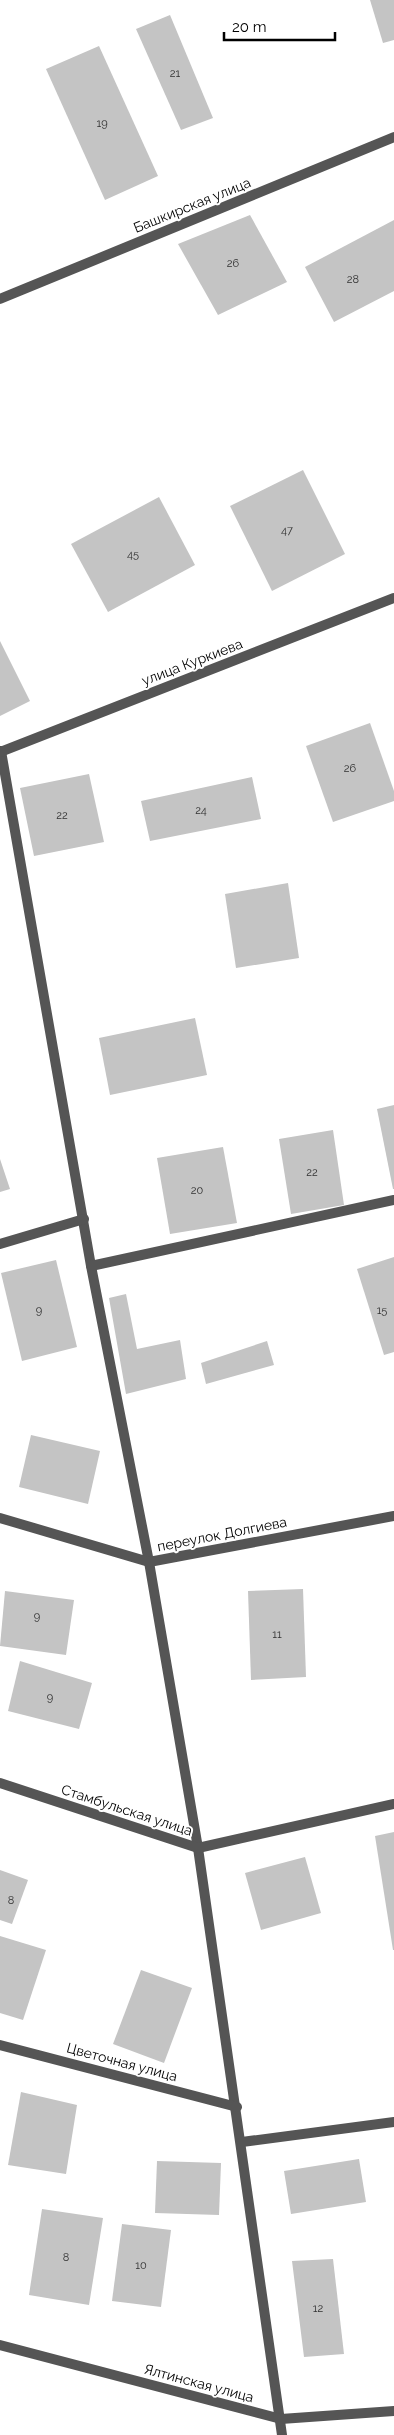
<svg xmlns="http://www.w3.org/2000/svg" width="394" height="2435" font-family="Raleway,sans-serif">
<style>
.building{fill:#c4c4c4}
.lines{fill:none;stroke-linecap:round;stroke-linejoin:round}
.street{stroke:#555;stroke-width:10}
.labels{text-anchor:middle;stroke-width:4;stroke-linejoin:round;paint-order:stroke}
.number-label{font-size:11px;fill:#313131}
.street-label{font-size:14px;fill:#000;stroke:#fff}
</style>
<rect width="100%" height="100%" fill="#fff"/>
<!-- building -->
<g class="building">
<polygon points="370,0 394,0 394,40 383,43"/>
<polygon points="170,15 213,118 181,130 136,29"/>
<polygon points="99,46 158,176 105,200 46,69"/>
<polygon points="250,215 287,282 218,315 178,244"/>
<polygon points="394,220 394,291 334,322 305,267"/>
<polygon points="303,470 345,554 272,591 230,506"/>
<polygon points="159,497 195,565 108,612 71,544"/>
<polygon points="0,641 30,701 0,716"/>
<polygon points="370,723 394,791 394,801 333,822 306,746"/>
<polygon points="89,774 104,842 34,856 20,788"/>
<polygon points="252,777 261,819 150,841 141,801"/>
<polygon points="288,883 299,958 236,968 225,894"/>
<polygon points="195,1018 207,1075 110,1095 99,1038"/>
<polygon points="394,1105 394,1189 393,1189 377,1109"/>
<polygon points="333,1130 344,1205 291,1214 279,1139"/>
<polygon points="223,1147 237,1223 170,1234 157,1158"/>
<polygon points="0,1159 10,1189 0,1192"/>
<polygon points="394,1257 394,1352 384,1355 357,1269"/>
<polygon points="56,1260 77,1347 22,1361 1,1273"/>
<polygon points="126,1294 137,1349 180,1340 186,1379 126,1394 109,1298"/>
<polygon points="267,1341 274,1365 206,1384 201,1363"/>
<polygon points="31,1435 100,1451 88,1504 19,1487"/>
<polygon points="303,1589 306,1677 251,1680 248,1591"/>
<polygon points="5,1591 74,1600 66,1655 0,1646"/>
<polygon points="20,1661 92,1683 79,1729 8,1711"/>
<polygon points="394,1832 394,1950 393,1950 375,1836"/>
<polygon points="305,1857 321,1913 261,1930 245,1873"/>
<polygon points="0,1870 28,1880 12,1924 0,1920"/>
<polygon points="0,1936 46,1950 23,2020 0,2013"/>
<polygon points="141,1970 192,1988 164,2063 113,2044"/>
<polygon points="21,2092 77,2105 66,2174 8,2165"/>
<polygon points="359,2159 366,2202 291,2214 284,2171"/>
<polygon points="157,2161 221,2163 219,2215 155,2213"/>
<polygon points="42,2209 103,2218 89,2305 29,2295"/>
<polygon points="122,2224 171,2230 161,2307 112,2301"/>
<polygon points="333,2259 344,2354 304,2357 292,2261"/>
</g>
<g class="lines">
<!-- street -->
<g class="street">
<polyline points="0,299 394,137"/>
<polyline points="1,751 91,1266 149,1562 198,1848 282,2435"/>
<polyline points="0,752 394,598"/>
<polyline points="0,1244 84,1219"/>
<polyline points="91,1266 394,1200"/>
<polyline points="0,1518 149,1562 394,1516"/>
<polyline points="0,1783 198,1848 394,1804"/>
<polyline points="0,2045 237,2107"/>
<polyline points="242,2142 394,2122"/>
<polyline points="0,2345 281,2419 394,2411"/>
</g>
</g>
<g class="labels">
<!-- number labels -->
<g class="number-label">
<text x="175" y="77">21</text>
<text x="102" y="127">19</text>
<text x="233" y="267">26</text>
<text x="353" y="283">28</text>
<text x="287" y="534">47</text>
<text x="133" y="558">45</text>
<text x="350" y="772">26</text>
<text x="201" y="814">24</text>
<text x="62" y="819">22</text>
<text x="312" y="1176">22</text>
<text x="197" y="1194">20</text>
<text x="39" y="1314">9</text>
<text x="382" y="1314">15</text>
<text x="37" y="1620">9</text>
<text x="277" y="1638">11</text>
<text x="50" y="1701">9</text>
<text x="11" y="1904">8</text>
<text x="66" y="2261">8</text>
<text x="141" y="2269">10</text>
<text x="318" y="2312">12</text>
</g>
<!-- street labels -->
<g class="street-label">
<text transform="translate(192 205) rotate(-22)" y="5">Башкирская улица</text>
<text transform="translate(192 662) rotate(-21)" y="5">улица Куркиева</text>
<text transform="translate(222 1534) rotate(-11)" y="5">переулок Долгиева</text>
<text transform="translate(127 1810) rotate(18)" y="5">Стамбульская улица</text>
<text transform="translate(122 2062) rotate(15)" y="5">Цветочная улица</text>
<text transform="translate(199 2383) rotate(15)" y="5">Ялтинская улица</text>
</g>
</g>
<!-- scale -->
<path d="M224 32v8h111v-8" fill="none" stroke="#000000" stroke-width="2.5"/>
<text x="232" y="32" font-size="15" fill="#000000" stroke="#ffffff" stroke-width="4" paint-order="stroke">20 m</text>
</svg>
